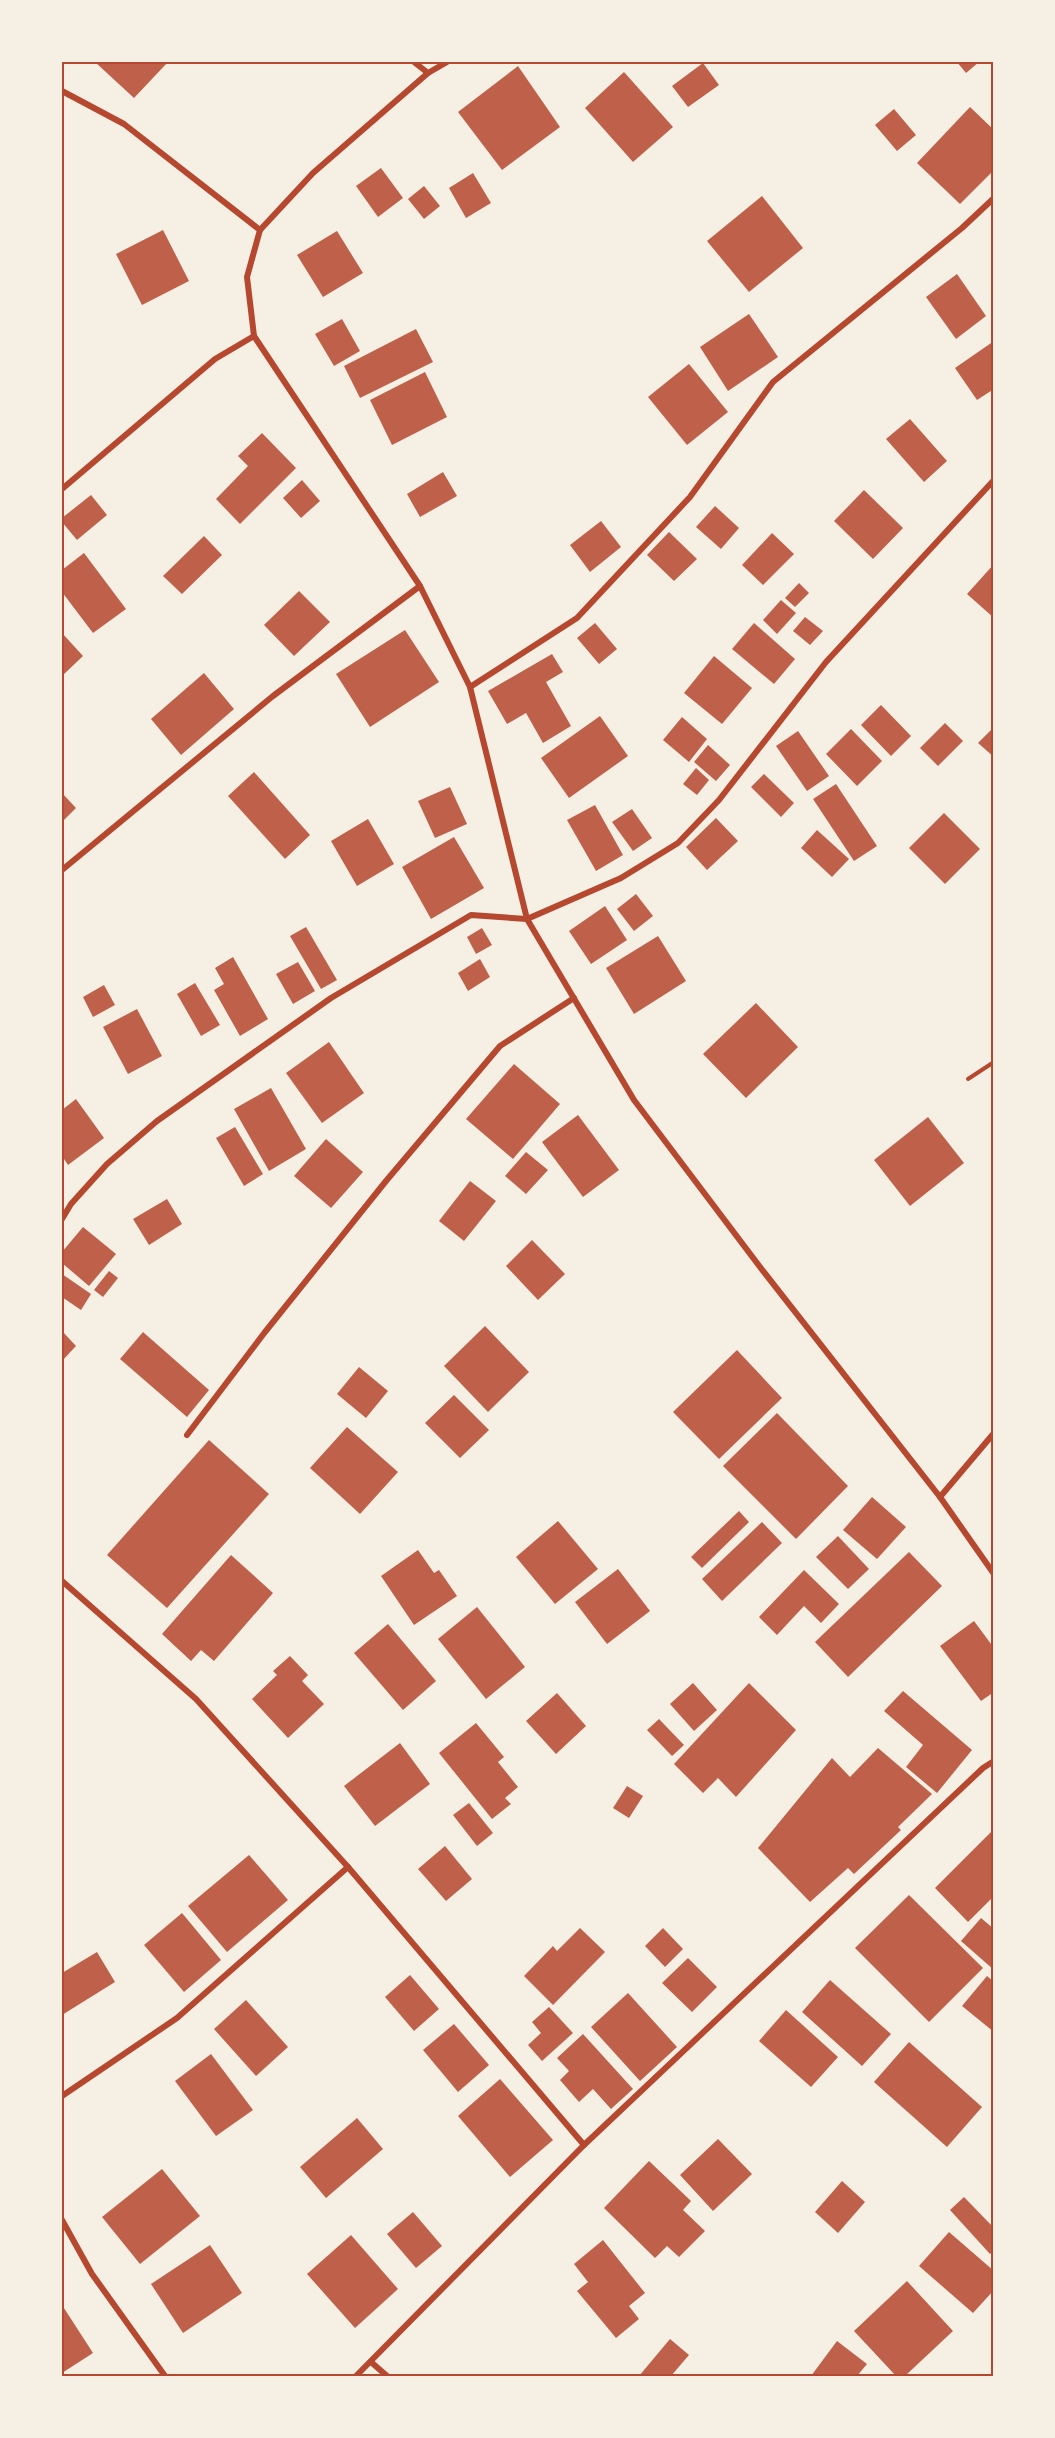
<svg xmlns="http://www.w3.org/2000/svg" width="1055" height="2438" font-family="'Source Sans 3',sans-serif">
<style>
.building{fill:#bf614a}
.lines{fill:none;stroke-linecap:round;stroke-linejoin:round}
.path{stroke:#b5482f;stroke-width:4}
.minor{stroke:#b5482f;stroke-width:6}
.neatline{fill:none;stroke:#b5482f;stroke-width:2}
</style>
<rect width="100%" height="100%" fill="#f6efe4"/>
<!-- building -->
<g class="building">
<polygon points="95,62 168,62 134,98"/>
<polygon points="957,62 979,62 966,73"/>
<polygon points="703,63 719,85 688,107 672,86"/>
<polygon points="518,66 560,127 502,170 458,112"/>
<polygon points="624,72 673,127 633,162 585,108"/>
<polygon points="970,107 994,130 994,170 960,204 917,163"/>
<polygon points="894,109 916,135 897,151 875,125"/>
<polygon points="381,168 403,198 378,217 356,186"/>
<polygon points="473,173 491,203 466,218 449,188"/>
<polygon points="424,186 440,206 424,219 408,199"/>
<polygon points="762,196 803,248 749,292 707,241"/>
<polygon points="163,230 189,281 142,305 116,254"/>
<polygon points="337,231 363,273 323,297 297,255"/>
<polygon points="957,274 986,316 956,339 926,297"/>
<polygon points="749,314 778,357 728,391 700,347"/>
<polygon points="342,319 360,351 334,366 315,334"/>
<polygon points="416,329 433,362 360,398 344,366"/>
<polygon points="994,341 994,389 977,400 955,368"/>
<polygon points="689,364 728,412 687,445 648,397"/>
<polygon points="425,372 447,417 392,445 370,400"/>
<polygon points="910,419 947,461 924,482 886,439"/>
<polygon points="262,433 296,468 240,524 216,499 248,466 238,456"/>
<polygon points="443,472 457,496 420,517 407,494"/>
<polygon points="302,480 320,501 301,518 283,498"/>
<polygon points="864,490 903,528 873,559 834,521"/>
<polygon points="91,495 107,515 77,540 62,522 62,518"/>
<polygon points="715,506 739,528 721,549 696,527"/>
<polygon points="601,521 621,547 590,572 570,545"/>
<polygon points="669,532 697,559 674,581 647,555"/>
<polygon points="772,533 794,554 763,585 742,565"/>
<polygon points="204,536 222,555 182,594 163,576"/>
<polygon points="84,553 126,609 93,633 62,592 62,570"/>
<polygon points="994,564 994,618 967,594"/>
<polygon points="799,583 809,593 795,607 785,598"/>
<polygon points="299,591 330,622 294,656 264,625"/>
<polygon points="781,600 796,613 777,634 763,620"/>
<polygon points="805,617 823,631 810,645 793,631"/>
<polygon points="595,623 617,649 599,664 577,638"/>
<polygon points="754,623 795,659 774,684 732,649"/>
<polygon points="405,630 439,682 370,727 336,674"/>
<polygon points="62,633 83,656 62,676"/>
<polygon points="552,654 563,672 546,682 571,726 543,743 526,713 507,724 488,691"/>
<polygon points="714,656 752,688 722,724 684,693"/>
<polygon points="204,673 234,709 181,755 151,719"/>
<polygon points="881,705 911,736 891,756 861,725"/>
<polygon points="600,716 628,756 569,798 541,758"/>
<polygon points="682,717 707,739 689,762 663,740"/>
<polygon points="945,723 963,741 938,766 920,748"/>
<polygon points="994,727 994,757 978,743"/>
<polygon points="851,729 882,761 857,786 826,754"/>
<polygon points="798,731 829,776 807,791 776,746"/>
<polygon points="708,745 730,765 716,781 694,762"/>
<polygon points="696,768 709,780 697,795 683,784"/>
<polygon points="254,772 310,835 285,859 228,796"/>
<polygon points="764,774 794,803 781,817 751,787"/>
<polygon points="836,784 877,846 854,861 813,799"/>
<polygon points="450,787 467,824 435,838 418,801"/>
<polygon points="62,793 76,808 62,822"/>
<polygon points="595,805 623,855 596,871 567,820"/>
<polygon points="632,809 652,838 633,851 612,822"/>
<polygon points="944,813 980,849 945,884 909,848"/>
<polygon points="716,818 738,841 707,870 686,847"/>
<polygon points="368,819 394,864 357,886 331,841"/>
<polygon points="817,830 849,859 832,877 801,848"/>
<polygon points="454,837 484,888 431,919 402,867"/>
<polygon points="636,894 653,916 634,931 617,909"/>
<polygon points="605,906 627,940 591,964 569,931"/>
<polygon points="306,927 337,980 321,989 290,936"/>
<polygon points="482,928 492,945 476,954 467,937"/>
<polygon points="658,936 686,981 634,1014 606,968"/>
<polygon points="233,957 268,1019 240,1036 214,990 224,984 215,968"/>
<polygon points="480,959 490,977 468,991 458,973"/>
<polygon points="298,962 315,991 293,1004 276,974"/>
<polygon points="195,983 220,1025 201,1036 177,994"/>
<polygon points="104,985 115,1005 93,1017 83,997"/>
<polygon points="756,1003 798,1047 746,1098 703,1054"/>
<polygon points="137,1009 162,1056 128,1074 103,1027"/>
<polygon points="329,1042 364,1093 322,1123 286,1073"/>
<polygon points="514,1064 560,1104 513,1159 466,1119"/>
<polygon points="271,1088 306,1149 269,1171 234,1109"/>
<polygon points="76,1099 104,1138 68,1165 62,1156 62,1110"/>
<polygon points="578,1115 619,1170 583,1197 542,1142"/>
<polygon points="928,1117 964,1163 910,1206 874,1160"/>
<polygon points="235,1127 263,1174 244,1186 216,1138"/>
<polygon points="326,1139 363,1172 331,1208 294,1176"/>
<polygon points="526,1152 548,1170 526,1194 505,1176"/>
<polygon points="470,1181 496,1201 464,1241 439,1221"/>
<polygon points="167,1199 182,1224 149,1245 133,1219"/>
<polygon points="83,1227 116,1254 89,1286 62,1263 62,1252"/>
<polygon points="532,1240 565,1274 538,1300 506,1266"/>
<polygon points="109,1271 118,1278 103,1297 94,1290"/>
<polygon points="62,1274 91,1294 81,1310 62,1297"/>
<polygon points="485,1326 529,1372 488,1412 444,1366"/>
<polygon points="62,1331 76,1346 62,1361"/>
<polygon points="143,1332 209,1390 187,1417 120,1359"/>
<polygon points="737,1350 782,1398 719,1459 673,1412"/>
<polygon points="359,1367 388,1391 366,1418 337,1394"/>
<polygon points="454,1395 489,1430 460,1458 425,1423"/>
<polygon points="777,1413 848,1486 796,1539 723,1466"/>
<polygon points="347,1427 398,1472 360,1514 310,1468"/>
<polygon points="209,1440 269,1494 167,1608 107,1555"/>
<polygon points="872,1497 906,1527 877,1559 843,1530"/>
<polygon points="739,1511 749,1522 702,1568 691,1557"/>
<polygon points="558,1521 598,1569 555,1604 516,1557"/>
<polygon points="762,1522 782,1543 722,1601 702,1579"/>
<polygon points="838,1536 869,1569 848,1589 816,1557"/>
<polygon points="418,1550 434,1573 439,1570 457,1596 414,1625 381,1576"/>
<polygon points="909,1552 942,1586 848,1677 815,1642"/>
<polygon points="231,1555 273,1593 214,1661 201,1650 191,1661 162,1634"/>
<polygon points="618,1569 650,1611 607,1644 575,1602"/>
<polygon points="804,1570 839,1604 821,1623 804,1606 777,1635 759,1617"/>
<polygon points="477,1607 525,1667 486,1699 438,1639"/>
<polygon points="974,1621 994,1648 994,1692 981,1701 940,1646"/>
<polygon points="388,1624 436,1681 403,1710 354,1653"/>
<polygon points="290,1656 308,1675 302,1681 324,1704 288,1738 252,1699 277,1675 273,1671"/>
<polygon points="693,1683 717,1710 694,1731 670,1704"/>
<polygon points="749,1683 796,1730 736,1797 718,1778 703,1793 674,1764"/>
<polygon points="903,1691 972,1750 937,1793 906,1767 923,1745 884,1711"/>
<polygon points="557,1693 586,1726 556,1754 526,1721"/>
<polygon points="659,1719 684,1745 672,1756 647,1730"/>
<polygon points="476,1723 504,1757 498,1762 518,1787 505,1798 511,1804 492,1819 439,1753"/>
<polygon points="400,1743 430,1784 375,1826 344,1786"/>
<polygon points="878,1748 932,1794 898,1827 901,1830 854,1874 848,1868 810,1902 758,1848 832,1758 850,1777"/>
<polygon points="627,1786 643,1796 629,1818 613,1808"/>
<polygon points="469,1803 493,1833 477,1846 453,1815"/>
<polygon points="994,1829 994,1896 968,1922 935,1888"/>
<polygon points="445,1846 472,1879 446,1901 418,1869"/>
<polygon points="249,1855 288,1900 227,1952 188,1906"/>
<polygon points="909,1895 983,1968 929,2022 855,1948"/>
<polygon points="182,1913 221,1960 184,1992 144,1945"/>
<polygon points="981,1918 994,1929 994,1970 961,1941"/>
<polygon points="580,1928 605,1952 553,2005 524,1976 553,1946 557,1951"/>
<polygon points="663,1928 683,1949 665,1967 645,1946"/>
<polygon points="97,1952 115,1982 62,2015 62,1973"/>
<polygon points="688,1958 717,1987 692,2012 662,1983"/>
<polygon points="410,1975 439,2009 414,2031 385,1997"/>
<polygon points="987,1976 994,1982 994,2032 962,2006"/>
<polygon points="830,1980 891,2034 862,2066 802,2012"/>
<polygon points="628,1993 677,2047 640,2081 591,2027"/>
<polygon points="246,2000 288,2047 256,2076 214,2029"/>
<polygon points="549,2007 573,2033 542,2061 528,2045 541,2033 532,2022"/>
<polygon points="786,2010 838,2057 811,2087 759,2041"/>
<polygon points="454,2024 489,2065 458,2092 423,2050"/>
<polygon points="583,2034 633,2089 611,2109 593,2089 579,2102 560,2080 569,2071 557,2058"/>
<polygon points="909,2042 982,2107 947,2147 874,2082"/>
<polygon points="211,2054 253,2110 216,2136 175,2081"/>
<polygon points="500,2079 553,2140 510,2177 458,2116"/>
<polygon points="357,2118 383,2149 326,2198 300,2167"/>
<polygon points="718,2139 752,2174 713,2211 680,2175"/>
<polygon points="649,2161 691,2201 683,2210 705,2231 679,2257 667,2246 655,2258 604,2208"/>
<polygon points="162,2169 200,2216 140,2264 102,2217"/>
<polygon points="842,2181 865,2202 838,2233 815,2212"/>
<polygon points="964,2197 994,2228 994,2250 990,2254 950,2210"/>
<polygon points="413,2212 442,2246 416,2268 387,2234"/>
<polygon points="949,2232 994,2271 994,2290 973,2313 919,2266"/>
<polygon points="351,2235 398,2289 355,2328 307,2274"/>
<polygon points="603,2240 645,2293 629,2306 639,2319 616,2338 577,2291 588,2282 574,2264"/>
<polygon points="210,2245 242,2293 183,2333 151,2284"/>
<polygon points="907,2281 953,2331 905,2376 896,2376 854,2331"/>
<polygon points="62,2305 93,2353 62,2373"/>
<polygon points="670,2339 689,2355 671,2376 639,2376"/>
<polygon points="837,2341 867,2364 857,2376 811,2376"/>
</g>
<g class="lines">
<!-- path -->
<polyline class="path" points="968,1079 994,1062"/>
<!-- minor -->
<g class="minor">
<polyline points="414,62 428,73"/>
<polyline points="447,62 428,73 313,173 260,230 247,277 254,336 420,586 470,687 527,919 634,1100 760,1267 940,1497 994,1574"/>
<polyline points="62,91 124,124 260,230"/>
<polyline points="62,489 215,359 254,336"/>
<polyline points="470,687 577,618 690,497 773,382 962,228 994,198"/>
<polyline points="62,870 273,696 420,586"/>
<polyline points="62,1219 71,1204 107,1164 157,1121 331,998 471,915 527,919 621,878 678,843 719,800 826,662 994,480"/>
<polyline points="187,1435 265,1332 386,1181 500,1046 574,998"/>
<polyline points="940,1497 994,1433"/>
<polyline points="62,1581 196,1699 348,1867 584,2145"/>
<polyline points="62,2096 177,2018 348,1867"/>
<polyline points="62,2220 92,2274 165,2376"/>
<polyline points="371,2362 387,2376"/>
<polyline points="356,2376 584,2145 983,1768 994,1761"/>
</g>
</g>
<!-- border -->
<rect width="1055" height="2438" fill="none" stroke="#f6efe4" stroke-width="126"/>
<rect x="63" y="63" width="929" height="2312" class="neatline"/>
</svg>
